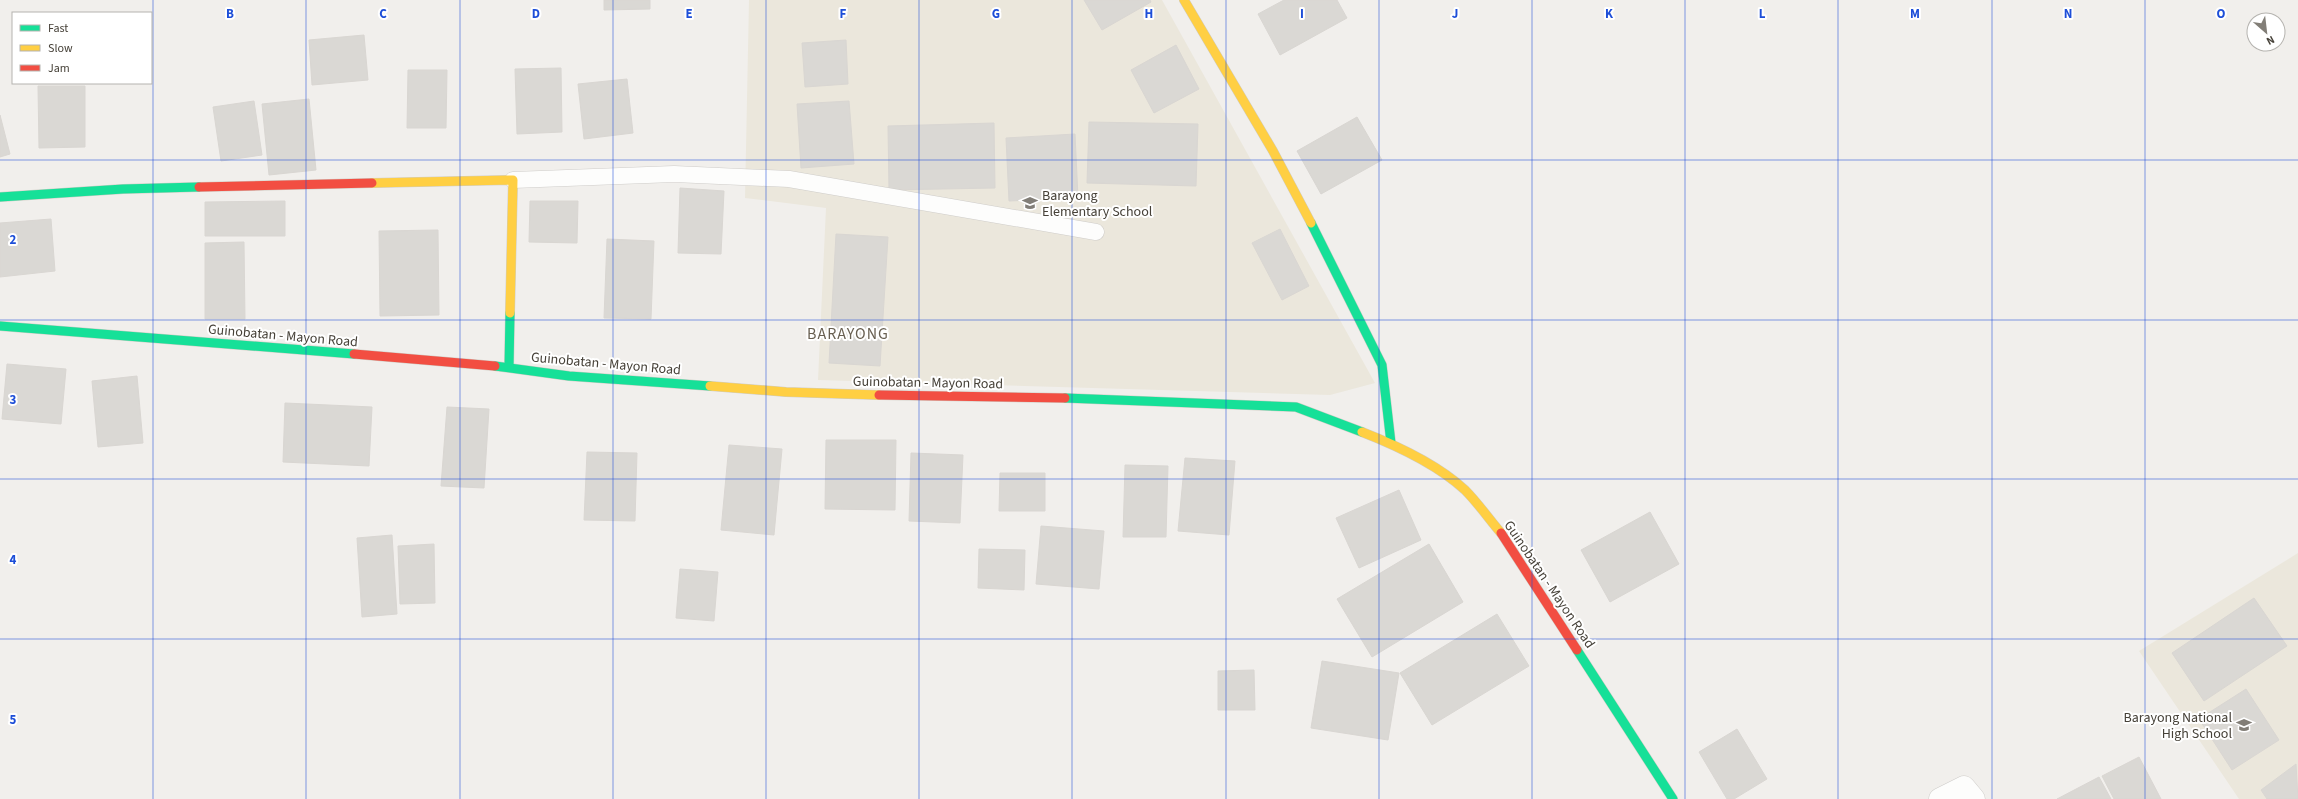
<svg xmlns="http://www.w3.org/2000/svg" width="2298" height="799" font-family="'Source Sans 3',sans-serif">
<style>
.education{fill:#ebe7dc}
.building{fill:#dad8d4;stroke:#d9d6d2}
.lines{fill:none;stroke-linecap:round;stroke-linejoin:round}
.lane-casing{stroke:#cfcdca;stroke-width:17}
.street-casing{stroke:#cfcdca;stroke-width:23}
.fast-casing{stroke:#cfccc4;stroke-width:10}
.slow-casing{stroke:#cfccc4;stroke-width:10}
.jam-casing{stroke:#cfccc4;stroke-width:10}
.lane{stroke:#fdfdfc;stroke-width:16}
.street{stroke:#fdfdfc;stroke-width:22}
.fast{stroke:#16e098;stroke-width:9}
.slow{stroke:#ffcf43;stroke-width:9}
.jam{stroke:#f24e42;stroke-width:9}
.grid{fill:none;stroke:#1d4ed8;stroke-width:1;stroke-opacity:0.55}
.labels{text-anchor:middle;stroke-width:4;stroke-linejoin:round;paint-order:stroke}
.poi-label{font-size:14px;fill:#464138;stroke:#fff;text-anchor:start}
.street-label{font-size:14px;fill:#464138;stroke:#fff}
.quarter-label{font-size:16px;letter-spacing:1px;fill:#685f51;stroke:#fff}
.grid-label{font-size:13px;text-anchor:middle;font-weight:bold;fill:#1d4ed8;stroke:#fff;stroke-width:4;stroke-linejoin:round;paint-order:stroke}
</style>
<rect width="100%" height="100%" fill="#f1efec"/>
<!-- education -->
<g class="education">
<polygon points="749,0 1162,0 1375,383 1330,395 818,380 826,208 745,198"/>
<polygon points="2298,553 2298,799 2239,799 2139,651"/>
</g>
<!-- building -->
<g class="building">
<polygon points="604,0 650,0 650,9 604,10"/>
<polygon points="1084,0 1150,0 1151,2 1102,30"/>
<polygon points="1284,0 1337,0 1347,18 1280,55 1258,14"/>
<polygon points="364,35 368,80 312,85 309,40"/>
<polygon points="846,40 848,84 805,87 802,43"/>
<polygon points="1176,45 1199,89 1154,113 1131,70"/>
<polygon points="561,68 562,132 517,134 515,69"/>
<polygon points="408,70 447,70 446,128 407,128"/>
<polygon points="627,79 633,133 584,139 578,84"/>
<polygon points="38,86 85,86 85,147 39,148"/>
<polygon points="309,99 316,170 269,175 262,104"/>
<polygon points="254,101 262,155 221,161 213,107"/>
<polygon points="849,101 854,164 801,168 797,104"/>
<polygon points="0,115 10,154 0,157"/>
<polygon points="1357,117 1382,160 1321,194 1297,151"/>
<polygon points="1089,122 1198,124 1196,186 1087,183"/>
<polygon points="994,123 995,188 889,190 888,126"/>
<polygon points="1075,134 1078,198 1009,201 1006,138"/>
<polygon points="680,188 724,191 721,254 678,253"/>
<polygon points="285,201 285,236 205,236 205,202"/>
<polygon points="530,201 578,201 577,243 529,242"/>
<polygon points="51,219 55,271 0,277 0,223"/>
<polygon points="1280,229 1309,286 1282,300 1252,243"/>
<polygon points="438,230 439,315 380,316 379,231"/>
<polygon points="836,234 888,237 880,366 829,363"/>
<polygon points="607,239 654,241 651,319 604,318"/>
<polygon points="244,242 245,319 205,319 205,243"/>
<polygon points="7,364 66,369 61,424 2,419"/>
<polygon points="137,376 143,443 98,447 92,381"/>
<polygon points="285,403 372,407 369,466 283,462"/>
<polygon points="447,407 489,409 484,488 441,486"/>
<polygon points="826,440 896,440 895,510 825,509"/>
<polygon points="729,445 782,449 774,535 721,530"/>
<polygon points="587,452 637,453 635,521 584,520"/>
<polygon points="911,453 963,455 960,523 909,521"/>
<polygon points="1185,458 1235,461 1229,535 1178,531"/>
<polygon points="1125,465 1168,466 1166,537 1123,537"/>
<polygon points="1000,473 1045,473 1045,511 999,511"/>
<polygon points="1399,490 1421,540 1359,568 1336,518"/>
<polygon points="1650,512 1679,564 1610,602 1581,550"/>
<polygon points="1041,526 1104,531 1099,589 1036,584"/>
<polygon points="392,535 397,614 362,617 357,538"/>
<polygon points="434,544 435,603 400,604 398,546"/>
<polygon points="1429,544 1463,602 1372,657 1337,599"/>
<polygon points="979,549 1025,550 1024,590 978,588"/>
<polygon points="680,569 718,572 714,621 676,618"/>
<polygon points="2254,598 2287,646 2204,701 2172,653"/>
<polygon points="1497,614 1529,666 1432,725 1400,673"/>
<polygon points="1322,661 1399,673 1388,740 1311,728"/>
<polygon points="1254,670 1255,710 1218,710 1218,671"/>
<polygon points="2246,689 2279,740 2232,770 2199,719"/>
<polygon points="1737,729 1767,779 1734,799 1727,799 1699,752"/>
<polygon points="2139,757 2161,799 2114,799 2102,776"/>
<polygon points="2296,764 2298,799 2267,799 2261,790"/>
<polygon points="2099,777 2111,799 2057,799"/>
</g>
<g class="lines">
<!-- lane casing -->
<g class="lane-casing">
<polyline id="lane" points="513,180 674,174 789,179 1096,232"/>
</g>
<!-- street casing -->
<g class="street-casing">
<polyline id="street" points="1940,799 1964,787 1974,799"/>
</g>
<!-- fast casing -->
<g class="fast-casing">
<g id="fast">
<polyline points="0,197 123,189 199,187"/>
<polyline points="1311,223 1382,365 1391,443"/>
<polyline points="0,326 354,354"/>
<polyline points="495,366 569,376 710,386"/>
<polyline points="509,367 510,313"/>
<polyline points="1065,398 1296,407 1362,432"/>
<polyline points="1577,650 1673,799"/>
</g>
</g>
<!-- slow casing -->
<g class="slow-casing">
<g id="slow">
<polyline points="1184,0 1273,151 1311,223"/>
<polyline points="372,183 513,180 510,313"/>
<polyline points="710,386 786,392 879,395"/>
<path d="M1362,432C1398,446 1437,464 1465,490C1478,503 1489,519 1501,533"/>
</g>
</g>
<!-- jam casing -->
<g class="jam-casing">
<g id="jam">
<polyline points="199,187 372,183"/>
<polyline points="354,354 495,366"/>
<polyline points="879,395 1065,398"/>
<polyline points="1501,533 1577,650"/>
</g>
</g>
<!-- lane -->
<use href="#lane" class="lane"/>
<!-- street -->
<use href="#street" class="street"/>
<!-- fast -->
<use href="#fast" class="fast"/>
<!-- slow -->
<use href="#slow" class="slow"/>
<!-- jam -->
<use href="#jam" class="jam"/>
</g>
<!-- grid -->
<path class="grid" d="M153,0V799M306,0V799M460,0V799M613,0V799M766,0V799M919,0V799M1072,0V799M1226,0V799M1379,0V799M1532,0V799M1685,0V799M1838,0V799M1992,0V799M2145,0V799M0,160H2298M0,320H2298M0,479H2298M0,639H2298"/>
<!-- icons -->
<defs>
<g id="school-bare" transform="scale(1.2)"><path d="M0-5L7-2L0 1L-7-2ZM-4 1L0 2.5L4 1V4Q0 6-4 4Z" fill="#827e77" stroke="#fff" stroke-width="2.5" paint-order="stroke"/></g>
</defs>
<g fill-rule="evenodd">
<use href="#school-bare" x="1030" y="203"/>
<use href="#school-bare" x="2244" y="725"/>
</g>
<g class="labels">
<!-- poi labels -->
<g class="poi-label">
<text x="1042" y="200">Barayong<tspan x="1042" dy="16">Elementary School</tspan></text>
<text x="2232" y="722" text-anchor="end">Barayong National<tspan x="2232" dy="16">High School</tspan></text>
</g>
<!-- street labels -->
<g class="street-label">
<text transform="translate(283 335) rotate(5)" y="5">Guinobatan - Mayon Road</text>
<text transform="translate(606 363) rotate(5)" y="5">Guinobatan - Mayon Road</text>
<text transform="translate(928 382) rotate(1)" y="5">Guinobatan - Mayon Road</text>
<text transform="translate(1550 584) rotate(56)" y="5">Guinobatan - Mayon Road</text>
</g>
<!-- quarter labels -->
<g class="quarter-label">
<text x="848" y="339">BARAYONG</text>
</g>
</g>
<g class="grid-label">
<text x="230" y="18">B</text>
<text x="383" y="18">C</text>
<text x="536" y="18">D</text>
<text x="689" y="18">E</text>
<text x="843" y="18">F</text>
<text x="996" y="18">G</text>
<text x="1149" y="18">H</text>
<text x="1302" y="18">I</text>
<text x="1455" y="18">J</text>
<text x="1609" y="18">K</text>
<text x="1762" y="18">L</text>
<text x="1915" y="18">M</text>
<text x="2068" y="18">N</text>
<text x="2221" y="18">O</text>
<text x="13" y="244">2</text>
<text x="13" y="404">3</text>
<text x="13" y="564">4</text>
<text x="13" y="724">5</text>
</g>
<!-- legend -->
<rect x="12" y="12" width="140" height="72" fill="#ffffff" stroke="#b5b3af"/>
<rect x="20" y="25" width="20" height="6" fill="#16e098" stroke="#b5b3af"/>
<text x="48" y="32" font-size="12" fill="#464138">Fast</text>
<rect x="20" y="45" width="20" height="6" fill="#ffcf43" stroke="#b5b3af"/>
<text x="48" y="52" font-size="12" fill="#464138">Slow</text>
<rect x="20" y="65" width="20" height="6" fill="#f24e42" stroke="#b5b3af"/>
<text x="48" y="72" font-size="12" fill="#464138">Jam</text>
<!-- north arrow -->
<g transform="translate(2266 32) rotate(152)"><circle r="19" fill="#ffffff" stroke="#b5b3af"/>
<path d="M0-3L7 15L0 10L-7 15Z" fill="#827e77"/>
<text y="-6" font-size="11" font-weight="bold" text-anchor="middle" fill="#464138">N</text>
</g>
</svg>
